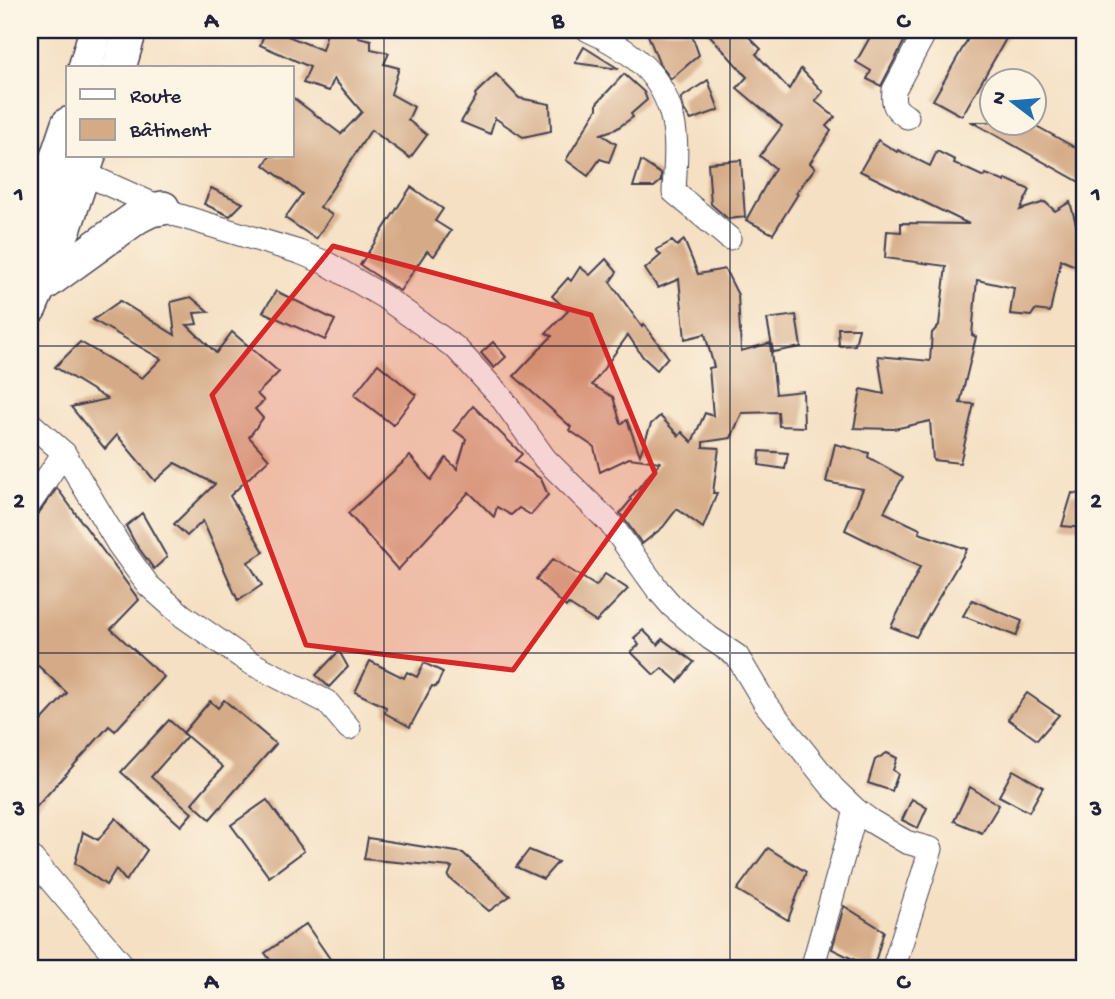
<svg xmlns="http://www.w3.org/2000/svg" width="1115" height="999" font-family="'Gochi Hand',sans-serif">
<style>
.building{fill:#d5ab87}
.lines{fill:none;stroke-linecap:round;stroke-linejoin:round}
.minor-casing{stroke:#423e4f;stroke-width:25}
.highway-casing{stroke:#423e4f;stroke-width:36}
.minor{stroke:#fff;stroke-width:23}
.highway{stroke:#fff;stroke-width:33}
.marked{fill:#d62828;fill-opacity:0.2;stroke:#d62828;stroke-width:5;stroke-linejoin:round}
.grid{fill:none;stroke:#22223b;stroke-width:2;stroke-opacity:0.55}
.neatline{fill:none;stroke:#22223b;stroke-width:2.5}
.grid-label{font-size:23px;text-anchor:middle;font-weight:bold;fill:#22223b}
</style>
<rect width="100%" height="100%" fill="#fcf5e5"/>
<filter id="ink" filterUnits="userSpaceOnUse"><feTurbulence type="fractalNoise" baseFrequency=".0143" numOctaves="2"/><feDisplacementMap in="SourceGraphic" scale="14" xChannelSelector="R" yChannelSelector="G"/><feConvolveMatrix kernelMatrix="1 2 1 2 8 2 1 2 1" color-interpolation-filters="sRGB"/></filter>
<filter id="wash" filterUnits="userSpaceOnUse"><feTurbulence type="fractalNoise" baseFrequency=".00686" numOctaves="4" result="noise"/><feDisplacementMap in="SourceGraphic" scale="28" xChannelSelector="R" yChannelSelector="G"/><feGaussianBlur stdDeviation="1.57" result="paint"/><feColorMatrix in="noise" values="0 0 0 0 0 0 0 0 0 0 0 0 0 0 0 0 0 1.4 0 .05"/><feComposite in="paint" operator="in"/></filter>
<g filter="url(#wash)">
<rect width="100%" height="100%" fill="#f5e0c3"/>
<g id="blocks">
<!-- building -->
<g class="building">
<polygon points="266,30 273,30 322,50 328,30 360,30 358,37 371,40 371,49 389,53 384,64 399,68 391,94 414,107 408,120 427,135 410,158 371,130 320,207 332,215 316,239 285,218 302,194 264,165 270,156 292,156 292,97 341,134 362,112 334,79 329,91 303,83 310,67 260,45"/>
<polygon points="646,30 690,30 699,55 671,79 659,63"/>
<polygon points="705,30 742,30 761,49 756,54 789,89 801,69 823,92 815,101 835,117 826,126 831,131 810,163 815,168 796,193 798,194 773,234 746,220 775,168 760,156 782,126 737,88 747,77"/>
<polygon points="874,30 910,30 881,86 867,79 871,71 856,62"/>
<polygon points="973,30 1011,30 962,116 933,100"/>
<polygon points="584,47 619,69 575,63"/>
<polygon points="496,74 519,98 550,104 551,131 523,137 495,118 490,134 461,122 476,97 475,94"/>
<polygon points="624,74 644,92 647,100 631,114 633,117 616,129 601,134 616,144 609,162 600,159 588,176 566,160 597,109 597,103"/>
<polygon points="708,80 719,110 691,120 684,110 681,98"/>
<polygon points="972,122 1029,122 1085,153 1085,185"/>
<polygon points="878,140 897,152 898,150 930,166 937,151 955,160 954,163 984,177 986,174 1005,182 1006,179 1030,190 1020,210 1045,202 1055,211 1070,202 1078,231 1085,222 1085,270 1061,260 1050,312 1035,310 1031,316 1010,314 1014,288 977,280 972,335 976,337 960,403 974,404 960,463 933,460 930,421 894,429 854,428 861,389 884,394 878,356 930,361 932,333 939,325 946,266 885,258 887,231 901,232 901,223 969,224 860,171"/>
<polygon points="741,160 745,217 728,219 711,204 708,163"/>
<polygon points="641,161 661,174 661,181 654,187 633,187"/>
<polygon points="411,187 443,209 435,221 451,231 434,256 427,251 400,291 360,265"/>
<polygon points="211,188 243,203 230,216 204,204"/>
<polygon points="684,240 698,274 725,269 738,295 741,351 770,343 776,394 803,391 804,427 779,426 778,412 742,413 731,438 703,442 703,447 719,448 713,493 717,493 703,528 677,509 663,527 642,544 620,513 631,500 630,498 660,462 629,458 600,472 594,447 569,430 571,427 514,376 552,336 546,333 568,311 552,296 568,278 571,281 580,267 590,275 606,259 617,272 610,282 642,327 644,324 668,357 657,370 643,357 628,335 592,385 613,397 621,424 627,420 640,455 651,424 660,416 679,436 682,432 692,442 705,413 713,416 709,368 714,367 705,334 685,339 679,279 658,288 645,269 661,255 656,250 672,241 677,246"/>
<polygon points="276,291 335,320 325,340 263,312"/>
<polygon points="191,297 209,312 194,313 197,324 187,325 216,353 232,332 279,372 257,394 264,401 255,409 263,418 249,437 269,459 230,496 264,552 248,562 262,585 238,601 203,521 187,536 174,524 215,484 175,463 155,481 117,435 105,449 71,407 107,399 55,367 80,342 142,378 161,359 93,320 120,301 175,335 171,302"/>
<polygon points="796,315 801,347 773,352 767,319"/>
<polygon points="838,328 859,328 855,345 839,346"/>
<polygon points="493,342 506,357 494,368 481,353"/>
<polygon points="378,364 416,395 393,425 354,395"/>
<polygon points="473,406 522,454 515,461 541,479 548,495 531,515 519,508 511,515 497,507 494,517 469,492 398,570 348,513 410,456 431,480 446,458 457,469 466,439 454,430"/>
<polygon points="835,444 869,453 868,457 903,477 884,512 920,529 919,533 967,549 916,637 891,627 920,567 845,530 863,489 826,482"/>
<polygon points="760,451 788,453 785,469 759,465"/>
<polygon points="57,488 139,600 111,629 164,677 115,731 109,726 30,814 30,733 67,693 30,658 30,525"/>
<polygon points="1072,493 1085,495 1085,528 1062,526"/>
<polygon points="142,513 167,557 154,569 135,543 126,526"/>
<polygon points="553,559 596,586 605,574 628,589 596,622 568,604 566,607 536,579"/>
<polygon points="972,600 1022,621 1016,636 963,616"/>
<polygon points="643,630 658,645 662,639 694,662 678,682 662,668 654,675 631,652 639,645 634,638"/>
<polygon points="339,651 348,667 329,687 316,675"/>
<polygon points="370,661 404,678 407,672 417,677 424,663 443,672 436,687 432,686 410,727 385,713 386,707 355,692"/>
<polygon points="1027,693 1059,715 1037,740 1008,719"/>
<polygon points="224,700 276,744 210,819 192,803 223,767 183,733 210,701 218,708"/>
<polygon points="169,720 187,736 151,777 192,813 181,826 121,772"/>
<polygon points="887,753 897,758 893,770 898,774 892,791 868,783 875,760"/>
<polygon points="1013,770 1043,787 1029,812 999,796"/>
<polygon points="970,787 999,805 982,833 954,821"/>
<polygon points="912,799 927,808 918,828 902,820"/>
<polygon points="267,800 304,851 269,877 231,825"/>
<polygon points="116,818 147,850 126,881 116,869 106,885 75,863 83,832 98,840"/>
<polygon points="368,838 463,853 510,896 489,911 448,877 452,867 364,859"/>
<polygon points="768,848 806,872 788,920 737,890"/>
<polygon points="529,850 558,862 543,879 516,867"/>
<polygon points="844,906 884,931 873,969 832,949"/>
<polygon points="306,924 337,969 277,969 265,953"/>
</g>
</g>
</g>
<g filter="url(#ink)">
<use href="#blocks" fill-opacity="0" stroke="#423e4f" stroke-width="2"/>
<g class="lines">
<!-- minor casing -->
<g class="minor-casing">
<g id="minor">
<path d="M588,30C629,49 663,73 673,121C678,144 675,169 674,192L729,238"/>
<path d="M907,117C895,109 892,105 894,90L926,30"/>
<polyline points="83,173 177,215 299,252 326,263 384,297 456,348 501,397 545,459 610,523 658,590 672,606 710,638 737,656 765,703 833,788 856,810 871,821 906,842 931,849 893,969"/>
<polyline points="30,423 64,453 119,545 148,585 183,616 249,662 327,702 349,728"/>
<polyline points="30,503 64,453"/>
<polyline points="30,856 126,969"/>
<polyline points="812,969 856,810"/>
</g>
</g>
<!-- highway casing -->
<g class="highway-casing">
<g id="highway">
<polyline points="85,68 96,30"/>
<polyline points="119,68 130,30"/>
<polyline points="30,237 68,124"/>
<polyline points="40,287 137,217 151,210 163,208"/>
<polyline points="30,308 65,227 89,156"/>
</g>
</g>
<!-- minor -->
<use href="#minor" class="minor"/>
<!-- highway -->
<use href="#highway" class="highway"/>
</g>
</g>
<!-- marked area -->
<path class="marked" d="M333,246L591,315L655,473L513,670L306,645L212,395Z"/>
<!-- grid -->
<path class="grid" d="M384,30V969M730,30V969M30,346H1085M30,653H1085"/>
<!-- margin -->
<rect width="1115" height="999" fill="none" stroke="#fcf5e5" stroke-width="77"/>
<!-- legend -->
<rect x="66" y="66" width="228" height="91" fill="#fcf5e5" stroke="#a5a1a1" stroke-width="2"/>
<rect x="80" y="89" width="35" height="10" fill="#ffffff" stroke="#a5a1a1" stroke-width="2"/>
<text x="130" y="102" font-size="21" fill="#22223b">Route</text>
<rect x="80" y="119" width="35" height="21" fill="#d5ab87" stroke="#a5a1a1" stroke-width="2"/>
<text x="130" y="136" font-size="21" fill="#22223b">Bâtiment</text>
<!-- north arrow -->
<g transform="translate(1013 102) rotate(286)"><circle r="33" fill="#fcf5e5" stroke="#a5a1a1" stroke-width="2"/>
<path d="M0-5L12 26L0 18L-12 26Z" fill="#1f6fb2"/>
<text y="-10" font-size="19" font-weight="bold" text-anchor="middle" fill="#22223b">N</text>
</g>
<rect x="38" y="38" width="1038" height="922" class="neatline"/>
<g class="grid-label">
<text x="211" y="27">A</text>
<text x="558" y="27">B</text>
<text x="903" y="27">C</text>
<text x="19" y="200">1</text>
<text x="1096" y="200">1</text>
<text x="19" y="507">2</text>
<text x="1096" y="507">2</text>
<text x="19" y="815">3</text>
<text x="1096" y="815">3</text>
<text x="211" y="988">A</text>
<text x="558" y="988">B</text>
<text x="903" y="988">C</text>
</g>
</svg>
